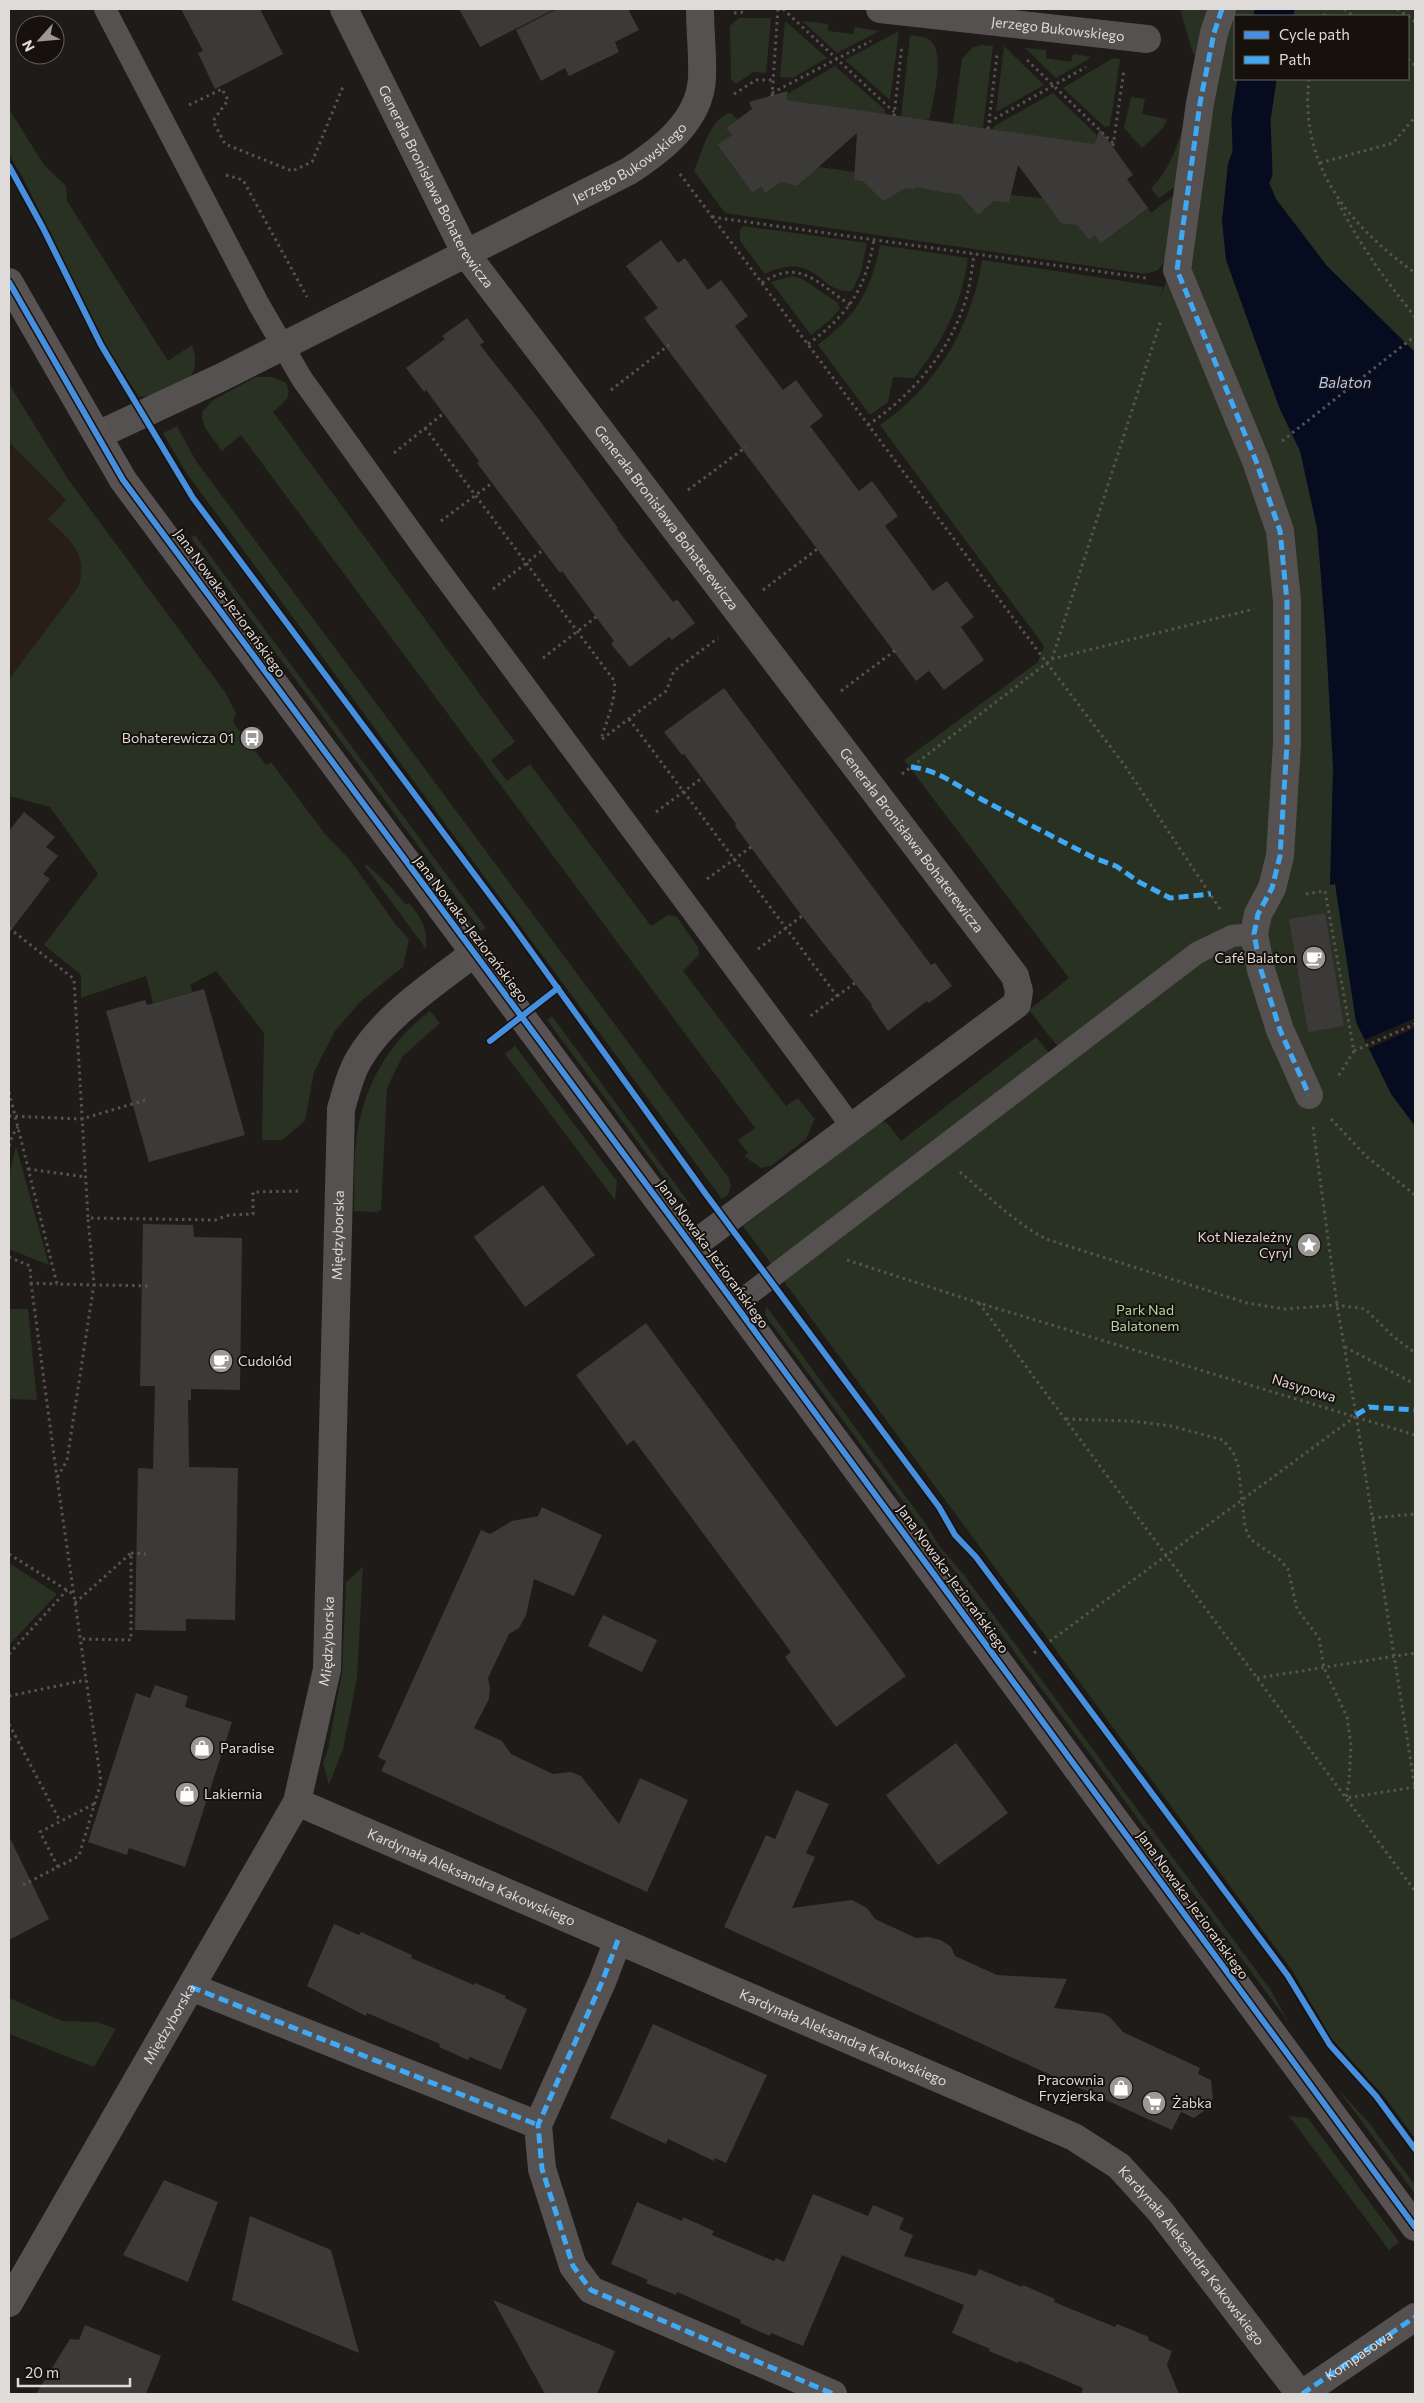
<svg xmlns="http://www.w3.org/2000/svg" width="1424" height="2403" font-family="Commissioner,sans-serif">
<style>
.built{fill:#291e17}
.green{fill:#293123;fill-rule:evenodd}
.water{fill:#050c1f}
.pier{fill:#1e1b19}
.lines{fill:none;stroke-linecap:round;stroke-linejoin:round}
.canal{stroke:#050c1f;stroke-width:39}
.building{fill:#3c3939}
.path{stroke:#575353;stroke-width:3;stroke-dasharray:2.5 4;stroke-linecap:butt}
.lane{stroke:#555150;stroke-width:22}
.street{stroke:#555150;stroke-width:28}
.secondary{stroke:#595252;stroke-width:28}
.quiet{stroke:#3fa9f5;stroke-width:5;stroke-dasharray:10 5;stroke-linecap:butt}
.cycleway-casing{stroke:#17110d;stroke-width:9}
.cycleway{stroke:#468fdf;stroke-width:6}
.labels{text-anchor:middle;stroke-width:4;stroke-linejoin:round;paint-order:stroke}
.street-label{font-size:14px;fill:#dfdbd8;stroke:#17110d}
.poi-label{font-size:14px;fill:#dfdbd8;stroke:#17110d;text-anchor:end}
.park-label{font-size:14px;fill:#b4d5a1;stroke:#17110d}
.water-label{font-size:15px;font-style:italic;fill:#acc6fa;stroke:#17110d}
</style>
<rect width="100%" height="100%" fill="#1e1b19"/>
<!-- built -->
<polygon class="built" points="9,408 113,565 9,692"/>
<!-- green -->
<g class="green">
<polygon points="1180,9 1211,9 1196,55 1193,54"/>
<path d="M1214,9H1415V2138L1383,2095L1332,2039L1292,1970L743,1226L882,1121L888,1124L901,1141L1036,1037L1049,1053L1058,1047L1029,1010L1069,978L904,760L1038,662L1044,646L880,425C936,387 972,326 982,260L1163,287L1159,302L1171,267ZM1235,16H1408V79H1235Z"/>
<polygon points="739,18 771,18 766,73 753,72 736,84 731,79 730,26"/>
<polygon points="785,21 827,58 793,78 780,77"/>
<polygon points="802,21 828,24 828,31 853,34 855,27 879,31 837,53"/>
<polygon points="899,31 890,100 845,60"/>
<path d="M910,35C915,36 921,36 926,38C948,46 933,99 930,118L927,120L901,117Z"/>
<polygon points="982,45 993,46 983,128 955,125 953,122 962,59 973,47"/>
<polygon points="1004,46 1044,85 996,112"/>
<polygon points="1025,48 1046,50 1046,58 1071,62 1073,54 1092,57 1056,78"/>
<polygon points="1113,58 1120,59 1110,126 1105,127 1063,88"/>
<polygon points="835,66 885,110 885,115 787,100 789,93"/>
<polygon points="1053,93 1097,135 1094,145 993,130 994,126"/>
<polygon points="1131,97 1145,99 1142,114 1167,119 1163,128 1142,148 1124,128"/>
<path d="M9,109L44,165L66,186L67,201L168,361L192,345C206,383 170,395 139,397L107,348L23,178L9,154Z"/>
<path d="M731,113L738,120L727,128L732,135L717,146L752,193L761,187L765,193L786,178L791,184L797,186L803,181L805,165L855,172L854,180L875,184L916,181L950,185L949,193L969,197V205L973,210L981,212L988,200L1009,203L1011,195L1059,200L1089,240L1095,236L1100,244L1148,208L1151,213L1178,192L1167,259L1158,270L1145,274L725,213L694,171C702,152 709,118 731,113Z"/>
<path d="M1185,119L1180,183L1159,198L1151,189C1170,169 1178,145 1185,119Z"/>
<path d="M743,226L867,243L861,272L852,291C819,295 817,249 765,274L740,241V230Z"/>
<path d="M880,245L968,258C961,306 944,340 914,378L893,377L888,402L870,415L818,345C857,315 870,293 880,245Z"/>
<polygon points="793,276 802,279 838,303 840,309 831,319 811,335 771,282"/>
<path d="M256,377H272L286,383C293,398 284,402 273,412L515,742L491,760L507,781L530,764L651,926L668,915L676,916L698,947L699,955L683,971L786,1106L798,1098L814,1118L816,1116L806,1139L771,1166L761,1168L744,1156L748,1153L738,1140L755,1128L241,435L222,451L205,428L202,417L203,411L213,400Z"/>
<path d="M9,384L68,479L225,692L236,713L233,722L266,765L271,762L325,834L350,860L396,925L409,939L403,967L361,1001L335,1031L314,1072L305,1121L282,1140H262L264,1033L216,971L190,985L193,992L153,1003L146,976L81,998V975L44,945L98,874L50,807L9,796V679L79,586C88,552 70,540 48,519L66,500L9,442Z"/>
<polygon points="177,426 196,461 729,1178 731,1186 728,1195 722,1199 185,471 163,433"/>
<polygon points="195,535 486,928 481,931 191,538"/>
<path d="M366,864L390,886L406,905L409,903C421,918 428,929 426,949L365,866Z"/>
<path d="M430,1011L440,1023L402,1057L387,1088L381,1210L376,1212L354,1211C355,1188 353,1164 356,1142C362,1089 387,1043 430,1011Z"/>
<polygon points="552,1016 692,1207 678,1196 547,1020"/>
<polygon points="515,1046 617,1181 615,1200 505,1054"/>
<polygon points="16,1146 49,1265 9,1249 9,1176"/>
<polygon points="766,1306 923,1520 940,1547 964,1575 1270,1989 1289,2023 765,1315"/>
<polygon points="9,1309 28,1309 37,1400 9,1399"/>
<polygon points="9,1563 57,1594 9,1645"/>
<polygon points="363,1567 357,1678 343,1749 329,1785 323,1763 328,1749 342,1672 346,1582"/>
<polygon points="9,1998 62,2021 97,2022 116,2029 94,2067 9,2034"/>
<polygon points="1337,2088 1369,2123 1415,2185 1415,2194"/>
<polygon points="1289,2116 1308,2118 1399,2242 1389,2250"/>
</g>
<!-- water -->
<polygon class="water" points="1251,119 1256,124 1259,150 1265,173 1276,199 1327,266 1415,352 1415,1126 1391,1094 1356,1022 1335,884 1330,885 1333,768 1326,640 1317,528 1300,451 1279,407 1226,260 1222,221 1228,164 1241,126"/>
<!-- pier -->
<polygon class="pier" points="1415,1018 1415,1028 1368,1049 1364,1040"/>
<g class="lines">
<!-- canal -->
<g class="canal">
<polyline points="1273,16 1275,9"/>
<polyline points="1253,172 1251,119 1257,79"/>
</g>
</g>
<!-- building -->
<g class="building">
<polygon points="181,9 260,9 283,54 215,89 198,53 203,51"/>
<polygon points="459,9 555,9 480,47"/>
<polygon points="557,9 628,9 639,30 615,42 619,52 569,76 565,68 541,81 516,30"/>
<polygon points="788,91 787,100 1094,144 1100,129 1133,175 1127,179 1148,208 1100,244 1095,236 1089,240 1077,225 1061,223 1018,165 1009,203 994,201 978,215 960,195 915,187 915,189 906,188 883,201 864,182 854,180 857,133 797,186 781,182 765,193 761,187 752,193 717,145 732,135 726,128 752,109 749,102"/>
<polygon points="661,240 678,263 685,258 708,290 721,280 748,316 735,326 783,390 796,380 823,416 810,426 859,491 872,481 898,516 885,526 933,591 947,581 974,617 961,627 984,660 944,690 929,671 916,681 644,318 658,308 626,266"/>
<polygon points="467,318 484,342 480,345 537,417 618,528 617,529 673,602 677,599 695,623 672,640 669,637 630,667 611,644 614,641 596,617 562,571 560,573 492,483 477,463 479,461 426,390 424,392 406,368 445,339 442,336"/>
<polygon points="724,688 931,965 935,963 952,986 929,1003 927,1001 888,1031 871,1006 872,1005 802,916 735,826 736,824 684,754 682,755 664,732"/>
<polygon points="24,812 55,837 46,847 58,856 43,874 50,879 9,933 9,831"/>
<polygon points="1325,913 1344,1026 1308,1032 1289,919"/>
<polygon points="204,989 245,1135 149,1162 106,1011 145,1000 147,1005"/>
<polygon points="543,1185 595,1255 525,1307 474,1237"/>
<polygon points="143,1224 193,1225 194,1237 242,1238 240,1390 191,1389 191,1400 188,1400 189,1467 238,1468 235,1620 186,1619 186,1631 135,1630 138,1468 153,1469 155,1386 140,1386"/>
<polygon points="646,1323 906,1676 836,1727 785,1657 791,1652 634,1440 627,1445 576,1375"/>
<polygon points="542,1507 602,1535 574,1596 534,1579 526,1615 519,1628 509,1634 488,1678 490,1689 489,1699 474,1728 502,1741 511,1754 553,1774 571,1772 581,1776 619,1824 640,1778 688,1800 647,1892 381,1771 386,1761 378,1757 481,1530 490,1534 512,1521 538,1516"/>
<polygon points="603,1615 657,1640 642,1672 588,1646"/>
<polygon points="155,1685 188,1696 185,1707 232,1722 185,1867 129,1848 127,1855 88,1842 136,1693 150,1698"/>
<polygon points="956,1743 1008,1813 938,1865 886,1795"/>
<polygon points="796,1790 829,1804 806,1853 815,1857 792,1908 852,1900 867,1908 875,1919 916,1938 928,1937 941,1940 951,1947 955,1956 997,1975 1067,1979 1054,2008 1102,2013 1110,2017 1123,2032 1200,2068 1198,2074 1211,2080 1213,2098 1209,2107 1194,2118 1181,2112 1172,2130 724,1927 766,1835 775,1839"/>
<polygon points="9,1836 49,1919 9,1940"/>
<polygon points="334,1924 359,1935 361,1932 412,1955 411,1958 474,1985 475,1983 506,1996 505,1998 527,2009 501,2070 470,2057 468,2060 439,2047 440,2044 367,2013 366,2016 307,1986"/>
<polygon points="653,2024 767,2075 726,2163 715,2158 714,2161 668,2139 666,2144 610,2118"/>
<polygon points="164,2180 218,2202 188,2282 123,2255"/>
<polygon points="813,2194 868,2216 873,2205 904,2218 899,2229 913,2235 904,2256 976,2276 979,2269 1022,2287 1023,2285 1055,2299 1054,2302 1115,2327 1117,2324 1149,2337 1148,2340 1172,2351 1167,2365 1179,2394 1081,2394 1083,2388 1019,2361 1018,2363 989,2351 990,2349 952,2333 964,2305 842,2255 803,2346 771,2333 770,2336 740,2323 741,2320 677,2292 676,2295 646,2283 648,2280 611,2264 637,2202 682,2221 683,2217 714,2231 712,2235 774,2261 776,2258 784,2262"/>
<polygon points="250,2216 331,2250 359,2353 232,2300"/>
<polygon points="493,2300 615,2351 597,2394 545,2394"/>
<polygon points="85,2325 161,2356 146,2394 36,2394 70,2339 79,2340"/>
</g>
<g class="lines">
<!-- path -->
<g class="path">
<polyline points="783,9 894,112"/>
<polyline points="1344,9 1353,16"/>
<polyline points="1397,9 1408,16"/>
<polyline points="734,13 744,12"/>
<polyline points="1324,16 1327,9"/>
<polyline points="1408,16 1415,22"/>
<polyline points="1408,59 1415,65"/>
<polyline points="1027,60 1113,143"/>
<path d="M1309,79C1299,166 1349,225 1415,273"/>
<polyline points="772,93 871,41"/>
<polyline points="734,94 756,80 772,80"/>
<polyline points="772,96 778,9"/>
<polyline points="189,105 222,89 228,100 213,121 225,144 292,171 312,162 344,84"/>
<polyline points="894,116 902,45"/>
<polyline points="989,122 1086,67"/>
<polyline points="988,129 997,55"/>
<polyline points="1113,146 1124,70"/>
<polyline points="1320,163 1393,143 1415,117"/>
<polyline points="680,174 1047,663 1052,659 1254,609"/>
<polyline points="226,175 243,180 307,297"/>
<path d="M1338,202C1361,247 1384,278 1415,317"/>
<polyline points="712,217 1146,278"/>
<path d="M762,283C799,257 819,284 850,305"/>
<path d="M808,344C848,315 866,289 874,239"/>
<polyline points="611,390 669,345"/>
<path d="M868,425C912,395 950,352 966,299C970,285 972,269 974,254"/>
<path d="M425,428L613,679C619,691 606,723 602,736"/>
<polyline points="1282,441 1415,336"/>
<polyline points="394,453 444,413"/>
<polyline points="688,490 746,447"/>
<polyline points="441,521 492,483"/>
<polyline points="493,589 543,550"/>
<polyline points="763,590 820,547"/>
<polyline points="543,658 596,617"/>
<polyline points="1052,659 1161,320"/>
<polyline points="841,691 897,649"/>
<polyline points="629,719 837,996 809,1017"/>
<polyline points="602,739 666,691 674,671 718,638"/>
<polyline points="902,774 1047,663 1125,766 1220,909"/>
<polyline points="656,812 702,778"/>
<polyline points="707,879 751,847"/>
<polyline points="1306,894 1325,891 1354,1051 1337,1078"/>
<polyline points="9,928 74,979 88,1218 215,1220 229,1215 253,1214 253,1192 302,1191"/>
<polyline points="758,949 802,916"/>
<polyline points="837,996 855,983"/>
<polyline points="1354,1051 1415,1024"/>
<polyline points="9,1092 57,1284 151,1286"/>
<polyline points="9,1116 82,1119 149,1099"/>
<polyline points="1331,1119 1367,1157 1415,1195"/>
<polyline points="1313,1127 1337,1305 1356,1415 1415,1788"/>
<polyline points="9,1146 12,1136 18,1127"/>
<polyline points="28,1169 86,1177"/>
<path d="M960,1172C988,1196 1014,1222 1046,1239L1247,1303L1285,1309L1337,1305L1365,1309L1394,1337L1415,1353"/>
<polyline points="9,1257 30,1266 31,1283 57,1284"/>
<polyline points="847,1260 979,1303 1415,1435"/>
<polyline points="31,1283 57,1478"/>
<polyline points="979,1303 1415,1891"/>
<polyline points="1345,1347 1415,1384"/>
<polyline points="1066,1419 1131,1421 1171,1426 1223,1440 1233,1452 1238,1465 1245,1527 1250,1539 1279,1559 1288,1569 1297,1609 1319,1638 1324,1668 1347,1717 1351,1745 1349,1782 1346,1798 1415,1787"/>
<polyline points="1372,1518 1415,1514"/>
<polyline points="131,1553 146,1554"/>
<polyline points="9,1554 73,1594"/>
<polyline points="75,1603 131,1553 131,1640 80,1639"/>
<polyline points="1034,1653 1356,1416"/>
<polyline points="9,1654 67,1590"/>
<polyline points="1257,1678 1415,1653"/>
<polyline points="9,1696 86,1680"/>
<polyline points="9,1724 60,1821"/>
<polyline points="9,1740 15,1736"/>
<polyline points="58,1867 40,1832 94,1804"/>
<polyline points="23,1885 79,1856 101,1782 57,1478 67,1460 94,1284 88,1218"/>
</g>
<!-- lane -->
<g class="lane">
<polyline points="105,9 258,303 302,379 426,552 852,1127"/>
<polyline points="735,1305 1197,953 1232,936 1254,934"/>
</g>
<!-- street -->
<g class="street">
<path id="s1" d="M344,9L466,254L1015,976L1019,991L1017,1004L692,1246"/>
<path id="s2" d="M880,9L1147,39"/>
<polyline points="1222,9 1214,33 1200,103 1177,270 1256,461 1280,531 1287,601 1287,744 1280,856 1272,888 1258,914 1254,934 1261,970 1280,1030 1309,1095"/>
<path id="s3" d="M98,435L224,376L629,171C661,150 700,121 702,78C703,55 700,32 700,9"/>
<path id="s4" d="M297,1802L1074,2137L1119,2166L1160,2211L1300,2394"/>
<polyline points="618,1940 602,1982 538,2125 542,2169 573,2266 591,2290 833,2394"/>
<polyline points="191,1987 538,2125"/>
<path id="s5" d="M9,2303L297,1802L327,1669L341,1109C346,1092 350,1074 359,1059C386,1014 433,985 474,953"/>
<polyline points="1302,2394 1415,2317"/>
</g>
<!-- secondary -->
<polyline class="secondary" points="9,282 123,480 692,1246 1415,2227"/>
<!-- quiet -->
<g class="quiet">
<polyline points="1222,9 1214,33 1200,103 1177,270 1256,461 1280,531 1287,601 1287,744 1280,856 1272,888 1258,914 1254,934 1261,970 1280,1030 1309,1095"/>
<path d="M911,767C939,770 957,786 981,799C1018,819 1056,838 1094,858L1116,866L1139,882L1170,898L1211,894"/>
<polyline points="1356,1415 1369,1407 1415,1410"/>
<polyline points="618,1940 602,1982 538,2125 542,2169 573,2266 591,2290 833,2394"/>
<polyline points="191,1987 538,2125"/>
<path id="s6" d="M1302,2394L1415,2317"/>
</g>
<!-- cycleway casing -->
<g class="cycleway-casing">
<g id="cycleway">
<polyline points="9,166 43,228 101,345 193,498 510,922 705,1193 939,1507 955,1535 976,1557 1288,1976 1330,2045 1376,2096 1415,2149"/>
<polyline points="9,282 123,480 692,1246 1415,2227"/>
<polyline points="490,1041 558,988"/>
</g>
</g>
<!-- cycleway -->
<use href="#cycleway" class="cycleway"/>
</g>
<!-- icons -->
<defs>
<g id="bus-disc" transform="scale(1.25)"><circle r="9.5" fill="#9b9895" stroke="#17110d"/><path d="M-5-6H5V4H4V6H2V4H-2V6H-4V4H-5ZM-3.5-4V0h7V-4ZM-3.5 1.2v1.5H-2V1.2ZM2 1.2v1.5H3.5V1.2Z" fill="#fff"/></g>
<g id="cafe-disc" transform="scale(1.25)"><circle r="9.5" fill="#9b9895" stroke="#17110d"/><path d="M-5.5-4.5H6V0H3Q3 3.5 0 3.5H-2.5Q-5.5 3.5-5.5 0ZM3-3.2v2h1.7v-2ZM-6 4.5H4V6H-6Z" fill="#fff"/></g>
<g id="sight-disc" transform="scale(1.25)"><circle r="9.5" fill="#9b9895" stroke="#17110d"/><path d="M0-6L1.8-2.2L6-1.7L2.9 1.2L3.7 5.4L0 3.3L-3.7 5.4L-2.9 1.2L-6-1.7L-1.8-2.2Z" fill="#fff"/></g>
<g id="shop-disc" transform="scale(1.25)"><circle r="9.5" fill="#9b9895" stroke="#17110d"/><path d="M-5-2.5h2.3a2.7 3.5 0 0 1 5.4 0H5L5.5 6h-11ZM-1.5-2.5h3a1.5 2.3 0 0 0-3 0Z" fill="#fff"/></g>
<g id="supermarket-disc" transform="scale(1.25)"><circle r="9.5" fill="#9b9895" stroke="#17110d"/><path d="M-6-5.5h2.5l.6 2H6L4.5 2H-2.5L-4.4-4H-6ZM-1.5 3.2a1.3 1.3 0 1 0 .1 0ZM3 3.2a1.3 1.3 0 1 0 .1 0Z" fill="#fff"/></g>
</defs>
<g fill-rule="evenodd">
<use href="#bus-disc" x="252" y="738"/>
<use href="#cafe-disc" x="1314" y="958"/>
<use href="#sight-disc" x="1309" y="1245"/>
<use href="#cafe-disc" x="221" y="1361"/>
<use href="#shop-disc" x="202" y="1748"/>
<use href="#shop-disc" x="187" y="1794"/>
<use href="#shop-disc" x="1121" y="2088"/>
<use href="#supermarket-disc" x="1154" y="2103"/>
</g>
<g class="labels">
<!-- street labels -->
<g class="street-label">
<text dy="5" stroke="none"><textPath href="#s2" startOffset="179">Jerzego Bukowskiego</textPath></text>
<text dy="5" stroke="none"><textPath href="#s3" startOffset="598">Jerzego Bukowskiego</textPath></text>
<text dy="5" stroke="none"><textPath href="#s1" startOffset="200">Generała Bronisława Bohaterewicza</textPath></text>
<text dy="5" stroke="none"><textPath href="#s1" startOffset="605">Generała Bronisława Bohaterewicza</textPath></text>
<text transform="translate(230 603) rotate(54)" y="5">Jana Nowaka-Jeziorańskiego</text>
<text dy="5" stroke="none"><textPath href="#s1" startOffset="1010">Generała Bronisława Bohaterewicza</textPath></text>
<text transform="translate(471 929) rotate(53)" y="5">Jana Nowaka-Jeziorańskiego</text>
<text dy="5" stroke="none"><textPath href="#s5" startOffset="1148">Międzyborska</textPath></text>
<text transform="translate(713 1254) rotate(54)" y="5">Jana Nowaka-Jeziorańskiego</text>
<text transform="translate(1304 1388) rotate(17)" y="5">Nasypowa</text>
<text transform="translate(953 1579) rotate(54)" y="5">Jana Nowaka-Jeziorańskiego</text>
<text dy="5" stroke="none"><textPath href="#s5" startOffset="742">Międzyborska</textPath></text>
<text dy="5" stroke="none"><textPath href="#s4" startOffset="190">Kardynała Aleksandra Kakowskiego</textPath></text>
<text transform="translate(1193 1905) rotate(54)" y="5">Jana Nowaka-Jeziorańskiego</text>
<text dy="5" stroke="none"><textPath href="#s5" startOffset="322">Międzyborska</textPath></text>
<text dy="5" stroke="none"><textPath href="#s4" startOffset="595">Kardynała Aleksandra Kakowskiego</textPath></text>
<text dy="5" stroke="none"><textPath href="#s4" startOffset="1015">Kardynała Aleksandra Kakowskiego</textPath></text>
<text dy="5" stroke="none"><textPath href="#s6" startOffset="69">Kompasowa</textPath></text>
</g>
<!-- poi labels -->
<g class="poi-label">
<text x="234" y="743">Bohaterewicza 01</text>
<text x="1296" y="963">Café Balaton</text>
<text x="1292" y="1242">Kot Niezależny<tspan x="1292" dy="16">Cyryl</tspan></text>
<text x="238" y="1366" text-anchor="start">Cudolód</text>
<text x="220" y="1753" text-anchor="start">Paradise</text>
<text x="204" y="1799" text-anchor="start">Lakiernia</text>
<text x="1104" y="2085">Pracownia<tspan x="1104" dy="16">Fryzjerska</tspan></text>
<text x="1172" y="2108" text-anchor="start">Żabka</text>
</g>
<!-- park labels -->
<g class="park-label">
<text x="1145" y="1315">Park Nad<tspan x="1145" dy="16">Balatonem</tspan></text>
</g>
<!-- water labels -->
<g class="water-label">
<text x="1345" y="388">Balaton</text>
</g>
</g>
<!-- border -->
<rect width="1424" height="2403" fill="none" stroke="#dfdbd8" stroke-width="20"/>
<!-- legend -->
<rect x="1234" y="15" width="175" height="65" fill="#17110d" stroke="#67625e"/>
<rect x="1244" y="31" width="25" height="8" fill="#468fdf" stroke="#67625e"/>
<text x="1279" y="40" font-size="15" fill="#dfdbd8">Cycle path</text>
<rect x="1244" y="56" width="25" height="8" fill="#3fa9f5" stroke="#67625e"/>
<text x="1279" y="65" font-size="15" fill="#dfdbd8">Path</text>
<!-- north arrow -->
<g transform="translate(40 40) rotate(243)"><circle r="24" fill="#17110d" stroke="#67625e"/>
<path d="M0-4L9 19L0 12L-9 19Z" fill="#9b9895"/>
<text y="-8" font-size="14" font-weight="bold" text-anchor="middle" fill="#dfdbd8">N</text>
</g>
<!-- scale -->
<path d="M18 2378v8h112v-8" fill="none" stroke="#dfdbd8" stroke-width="2.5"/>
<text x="25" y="2378" font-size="15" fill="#dfdbd8" stroke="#17110d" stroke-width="4" paint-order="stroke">20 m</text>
</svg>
